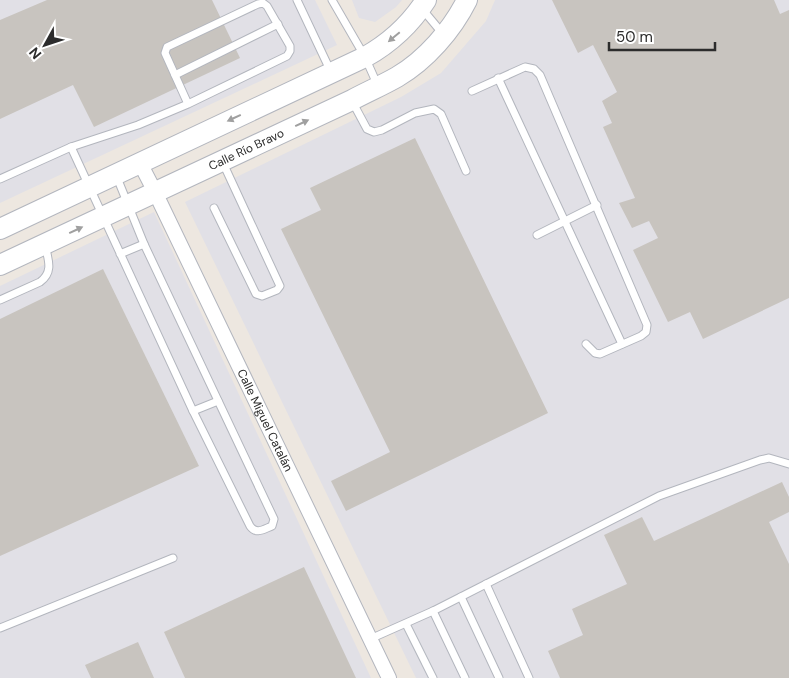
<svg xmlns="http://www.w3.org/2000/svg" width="789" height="678" font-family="'DM Sans',sans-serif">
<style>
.industrial{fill:#e1e0e6}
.building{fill:#c8c4bf}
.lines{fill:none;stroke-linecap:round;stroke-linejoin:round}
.lane-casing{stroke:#b3b6be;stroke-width:9}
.street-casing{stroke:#b3b6be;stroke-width:16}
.secondary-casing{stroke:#b3b6be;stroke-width:22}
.lane{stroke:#fff;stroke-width:7}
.street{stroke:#fff;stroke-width:14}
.secondary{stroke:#fff;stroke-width:20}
.oneway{fill:#a0a0a0}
.labels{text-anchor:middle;stroke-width:4;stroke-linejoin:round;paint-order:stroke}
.street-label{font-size:12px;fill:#2c2c2c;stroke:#fff}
</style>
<rect width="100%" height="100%" fill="#ede7e0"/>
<!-- industrial -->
<g class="industrial">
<polygon points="0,0 315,0 337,45 0,203"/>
<polygon points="352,0 402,0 396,7 375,22 359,18"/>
<polygon points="495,0 789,0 789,678 416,678 185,202 401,97 441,73 486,21"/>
<polygon points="154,212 371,678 0,678 0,286"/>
</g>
<!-- building -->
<g class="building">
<polygon points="47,0 212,0 240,58 94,127 73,85 0,119 0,20"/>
<polygon points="552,0 774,0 780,14 789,10 789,298 703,339 690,312 668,322 633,250 658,238 649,221 632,228 619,203 635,198 603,127 612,123 602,101 617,92 593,45 578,53"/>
<polygon points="415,138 548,413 346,511 331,481 390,452 281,229 321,210 310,188"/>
<polygon points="103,269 199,466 0,556 0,319"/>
<polygon points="782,482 789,497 789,512 769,522 789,564 789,678 560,678 548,651 583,635 572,609 627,584 604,535 642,517 654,541"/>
<polygon points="304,567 356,678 185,678 164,632"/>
<polygon points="138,642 154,678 91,678 85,665"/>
</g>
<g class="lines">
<!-- lane casing -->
<g class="lane-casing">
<g id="lane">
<polyline points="297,0 331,72"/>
<polyline points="332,0 365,57 377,84"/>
<polyline points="423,10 443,34"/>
<polyline points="175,75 278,24"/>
<polyline points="498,78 622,344"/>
<polyline points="472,91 525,67 534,69 540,75 647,325 646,332 641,336 600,354 595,353 586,344"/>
<polyline points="352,101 367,129 374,132 382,130 415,113 434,109 441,114 466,171"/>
<path d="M71,147L193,411L250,526C256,535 264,529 272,526L274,519L144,244L120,254"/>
<polyline points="116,175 144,244"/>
<polyline points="0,179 71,147 138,125 188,104 287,56 290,51 290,46 267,6 263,3 258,4 167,47 165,53 188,104"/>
<polyline points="214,208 256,294 262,296 277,290 280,286 223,163"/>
<polyline points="537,235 597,205"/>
<path d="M0,300L40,282C54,272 48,259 45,245"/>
<polyline points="193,411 218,401"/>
<polyline points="486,584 529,678"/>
<polyline points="461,597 499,678"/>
<polyline points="433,611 465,678"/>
<polyline points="406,624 433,678"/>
<polyline points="0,628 173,558"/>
<polyline points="370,639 433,611 659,496 760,460 769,458 789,464"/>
</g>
</g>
<!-- street casing -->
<g class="street-casing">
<g id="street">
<path id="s1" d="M140,163L155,192L389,678"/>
</g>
</g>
<!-- secondary casing -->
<g class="secondary-casing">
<g id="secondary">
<path d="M0,229L365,57C390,43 410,25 426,0"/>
<path id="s2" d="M0,265L352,100C367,92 383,85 397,77C426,60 452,30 467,0"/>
</g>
</g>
<!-- lane -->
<use href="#lane" class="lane"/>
<!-- street -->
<use href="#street" class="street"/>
<!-- secondary -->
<use href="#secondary" class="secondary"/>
</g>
<!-- one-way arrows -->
<defs><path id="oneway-solid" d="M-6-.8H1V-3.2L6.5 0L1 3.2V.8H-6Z" transform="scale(1.25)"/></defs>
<g class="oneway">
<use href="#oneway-solid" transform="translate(394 37) rotate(140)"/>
<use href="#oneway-solid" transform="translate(234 118) rotate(155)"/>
<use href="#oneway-solid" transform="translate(302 123) rotate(-25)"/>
<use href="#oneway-solid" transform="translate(76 230) rotate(-25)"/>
</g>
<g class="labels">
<!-- street labels -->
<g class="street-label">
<text dy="4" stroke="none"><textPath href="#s2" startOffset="272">Calle Río Bravo</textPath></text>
<text dy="4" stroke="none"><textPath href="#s1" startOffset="286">Calle Miguel Catalán</textPath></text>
</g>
</g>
<!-- north arrow -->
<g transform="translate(45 45) rotate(230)" stroke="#ffffff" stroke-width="4" paint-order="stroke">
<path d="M0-4L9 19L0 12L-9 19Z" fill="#2c2c2c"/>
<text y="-8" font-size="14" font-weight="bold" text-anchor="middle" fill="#2c2c2c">N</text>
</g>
<!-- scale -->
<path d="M609 42v8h106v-8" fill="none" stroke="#2c2c2c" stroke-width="2.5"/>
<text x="616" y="42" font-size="15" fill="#2c2c2c" stroke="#ffffff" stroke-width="4" paint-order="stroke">50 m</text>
</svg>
